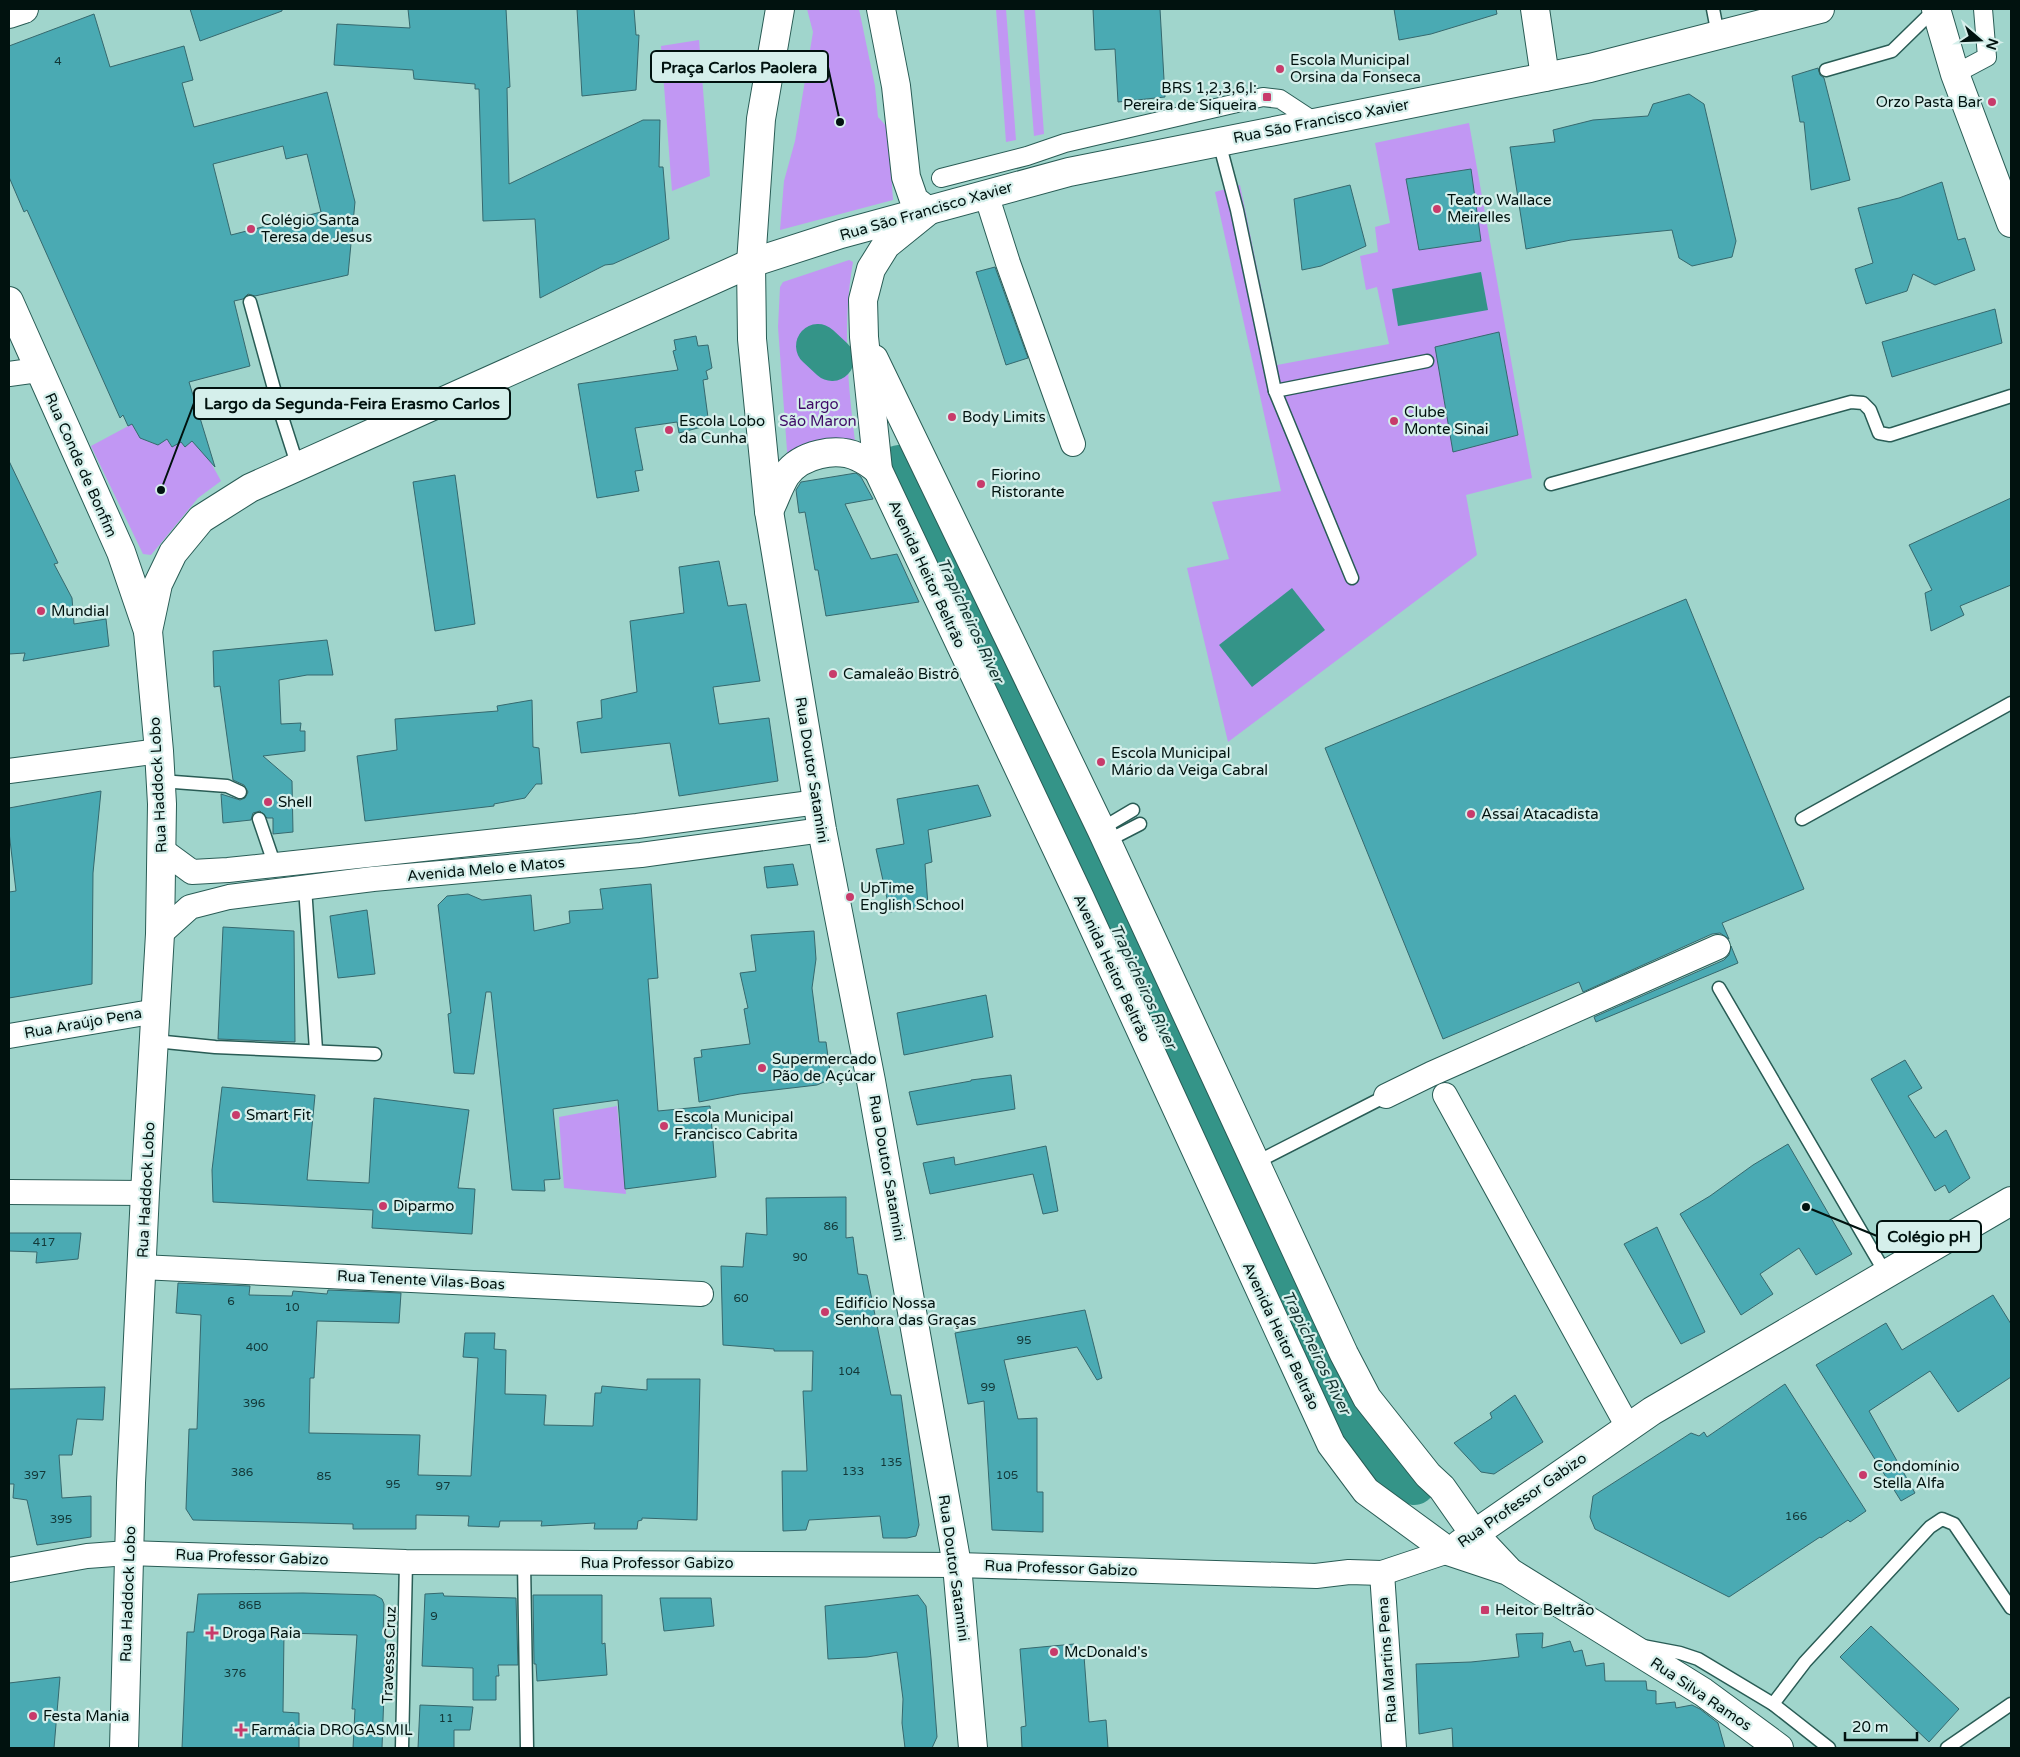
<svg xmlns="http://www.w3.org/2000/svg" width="2020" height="1757" font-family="'Varela Round',sans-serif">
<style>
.green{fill:#c197f3;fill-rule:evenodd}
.water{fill:#349488}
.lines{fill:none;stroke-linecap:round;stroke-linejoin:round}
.river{stroke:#349488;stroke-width:44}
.building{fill:#4aaab3;stroke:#36696e;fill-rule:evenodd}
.service-casing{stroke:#295c55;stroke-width:15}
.pedestrian-casing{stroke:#295c55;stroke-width:20}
.minor-casing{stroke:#295c55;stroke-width:26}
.tertiary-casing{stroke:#295c55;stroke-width:30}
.secondary-casing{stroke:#295c55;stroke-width:30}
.service{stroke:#fff;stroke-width:12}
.pedestrian{stroke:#fff;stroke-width:18}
.minor{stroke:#fff;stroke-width:24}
.tertiary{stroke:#fff;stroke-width:28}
.secondary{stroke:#fff;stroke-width:28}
.poi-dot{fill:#c83b6b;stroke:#d5efeb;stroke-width:2}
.labels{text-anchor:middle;stroke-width:4.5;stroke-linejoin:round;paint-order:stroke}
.number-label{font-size:12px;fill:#133838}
.poi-label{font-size:15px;fill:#01120f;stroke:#d5efeb;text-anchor:start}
.street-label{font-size:15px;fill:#01120f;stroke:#d5efeb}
.park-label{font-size:15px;fill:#3f0a67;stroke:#d5efeb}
.water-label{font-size:16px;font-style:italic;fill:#14322e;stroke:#d5efeb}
.leader{fill:none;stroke:#01120f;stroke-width:2}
.callout-dot{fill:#01120f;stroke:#d5efeb;stroke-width:2}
.callout{fill:#d5efeb;stroke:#01120f;stroke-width:2}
.callout-label{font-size:16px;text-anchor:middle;font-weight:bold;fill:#01120f}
</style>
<rect width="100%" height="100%" fill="#a0d5cc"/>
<!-- green -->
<g class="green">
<polygon points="807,9 859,9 875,86 878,117 888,128 893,200 780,230 784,181 795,141 813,32"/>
<polygon points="996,9 1006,9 1016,140 1006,142"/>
<polygon points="1024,9 1035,9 1044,134 1034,136"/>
<polygon points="699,40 710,176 672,191 661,46"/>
<polygon points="1469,123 1532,478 1466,495 1477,555 1228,742 1187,568 1229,559 1212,502 1281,491 1215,192 1240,185 1277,365 1389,344 1377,287 1366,290 1360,256 1378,252 1375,227 1390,223 1375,143"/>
<path d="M849,260L853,262C842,324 848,386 856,448L788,464L778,327L780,287L783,282ZM827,337L840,350L823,367L810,354Z"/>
<polygon points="132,424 138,435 143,433 147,441 158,445 167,439 172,447 181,442 185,447 192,441 195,445 206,438 210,461 221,481 198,498 151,555 143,554 91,446"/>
<polygon points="617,1106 626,1194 564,1188 559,1117"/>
</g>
<!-- water -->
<g class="water">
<polygon points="1481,272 1488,310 1398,326 1392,289"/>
<polygon points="1292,588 1325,630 1252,687 1219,645"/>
</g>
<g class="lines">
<!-- river -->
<g class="river">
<polyline points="818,346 832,359"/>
<polyline points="899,467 1345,1412 1374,1460 1414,1483"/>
</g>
</g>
<!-- building -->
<g class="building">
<polygon points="190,9 282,9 282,11 200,41"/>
<polygon points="408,9 506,9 510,87 507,88 509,184 643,120 660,120 659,167 663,167 669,239 613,264 605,265 540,298 535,219 483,221 479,89 475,89 475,84 414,79 413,70 334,65 337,24 410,28"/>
<polygon points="577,9 634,9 636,35 639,35 636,90 582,96"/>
<polygon points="1093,9 1160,9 1165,97 1118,102 1115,49 1095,50"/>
<polygon points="1394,9 1496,9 1497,14 1431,34 1399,40"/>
<path d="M94,14L110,67L184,46L193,80L182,83L194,127L327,92L355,202L348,275L255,296L248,294L243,299L234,301L250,366L189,382L215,467L192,441L185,447L181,442L172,447L167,439L158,445L140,438L132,424L128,426L123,415L120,418L27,210L24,212L9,177V46ZM283,146L286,159L307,154L321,212L231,235L213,164Z"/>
<polygon points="1818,68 1820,75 1824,78 1850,180 1811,190 1804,122 1800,122 1792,76"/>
<polygon points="1689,94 1704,104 1736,241 1732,257 1692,266 1679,258 1672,230 1571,240 1526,249 1510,147 1555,142 1553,130 1593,120 1648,116 1653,104"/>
<polygon points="1471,169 1481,241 1419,250 1406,179"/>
<polygon points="1942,182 1958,240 1965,238 1975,270 1935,285 1913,274 1907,291 1866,304 1855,269 1873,263 1858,208 1899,198"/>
<polygon points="1350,185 1366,246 1321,266 1302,270 1294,199"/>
<polygon points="995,267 1028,358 1006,365 976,272"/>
<polygon points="1995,309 2002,343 1892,377 1882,342"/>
<polygon points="1499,332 1518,435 1453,452 1435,347"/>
<polygon points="696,336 698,346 708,345 712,368 706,371 708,379 703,380 709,425 679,433 677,422 635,428 643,470 635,471 639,491 597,498 578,384 678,370 673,351 676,350 674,340"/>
<polygon points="9,461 58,563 54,564 72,598 74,624 106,619 109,646 23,661 25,653 9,654"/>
<polygon points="856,473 861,477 873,499 845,504 871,559 897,554 919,602 826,616 818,570 815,570 805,512 799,513 796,490 801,482"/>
<polygon points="455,475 475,624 435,631 413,482"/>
<polygon points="2011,498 2011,585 1960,606 1964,615 1931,631 1925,593 1932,590 1909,545"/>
<polygon points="719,561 728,606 746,604 760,681 713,687 719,724 769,718 778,781 679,796 670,743 581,753 577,722 602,718 601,700 637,692 630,621 684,613 679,567"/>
<polygon points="1686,599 1804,889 1722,923 1729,939 1720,933 1712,934 1583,992 1579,982 1443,1039 1325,748"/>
<polygon points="327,640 333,675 307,675 279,680 281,724 301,723 300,731 305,731 305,751 263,756 292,781 293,832 273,834 273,818 267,818 260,811 253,813 251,820 223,823 221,794 240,800 245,798 248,792 244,785 233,780 220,686 214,687 213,651"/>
<polygon points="532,700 533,747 539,748 542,784 536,784 525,798 494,804 494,806 365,821 357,756 397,750 395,719 498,711 497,706"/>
<polygon points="978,785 991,816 928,830 932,862 925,864 928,906 890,912 876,849 904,844 897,799"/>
<polygon points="101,791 93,873 92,984 9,998 9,892 16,891 9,832 9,808"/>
<polygon points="793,864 798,885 767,888 764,867"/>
<polygon points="651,884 658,978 648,979 658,1111 710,1106 716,1177 625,1189 618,1100 553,1109 560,1179 544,1180 545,1191 512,1190 491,992 486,992 474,1074 454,1073 448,1014 451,1013 438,905 447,896 468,894 482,900 531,895 534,931 570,923 569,911 603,909 600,889"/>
<polygon points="367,910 375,974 338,978 330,916"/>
<polygon points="223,927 294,931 295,1042 218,1039"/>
<polygon points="814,931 816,959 812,988 819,1042 826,1042 831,1079 817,1085 740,1094 699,1102 694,1058 702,1057 701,1050 750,1044 744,1009 748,1008 740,973 756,971 751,935"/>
<polygon points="1731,946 1738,963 1596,1022 1594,1017 1724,960 1729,955"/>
<polygon points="986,995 993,1037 904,1055 897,1013"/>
<polygon points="1905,1060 1922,1088 1908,1096 1935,1138 1946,1130 1970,1178 1949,1193 1945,1185 1935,1191 1871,1079"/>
<polygon points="1011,1075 1015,1109 917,1125 909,1092 971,1081 971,1080"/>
<polygon points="222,1087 315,1095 307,1180 369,1183 374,1098 469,1110 458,1188 475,1189 472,1234 372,1228 373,1210 213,1202 212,1170"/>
<polygon points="1788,1144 1852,1254 1816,1275 1799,1248 1760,1274 1773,1294 1741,1315 1680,1214 1710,1196 1753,1165"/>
<polygon points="1046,1146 1058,1211 1043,1214 1033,1174 930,1194 923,1163 954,1157 955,1165"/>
<polygon points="846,1197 846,1238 853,1237 858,1274 867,1275 891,1395 901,1395 919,1525 916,1536 907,1538 883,1538 880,1516 809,1520 806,1530 783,1531 782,1471 807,1471 803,1391 812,1391 813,1351 774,1351 774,1349 723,1345 721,1266 743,1267 746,1233 767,1235 766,1198"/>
<polygon points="1657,1227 1705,1332 1681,1344 1624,1244"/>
<polygon points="9,1233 81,1233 78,1259 36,1263 37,1252 9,1251"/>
<polygon points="178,1283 250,1286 249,1295 292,1296 293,1291 327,1294 328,1290 401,1293 399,1323 317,1321 314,1378 310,1378 309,1433 420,1435 418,1475 471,1476 478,1358 463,1357 465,1333 495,1333 494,1349 506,1350 505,1394 546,1395 544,1425 593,1426 595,1393 601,1393 602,1386 647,1390 647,1379 700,1379 697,1520 642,1518 642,1520 638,1521 637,1529 594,1529 595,1523 541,1526 542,1521 500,1521 499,1527 468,1526 469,1516 416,1515 416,1529 353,1529 353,1524 193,1520 186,1509 189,1429 197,1429 201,1315 176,1313"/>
<polygon points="1993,1295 2011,1324 2011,1377 1958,1412 1930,1371 1869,1411 1915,1493 1901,1501 1816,1365 1886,1323 1902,1350"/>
<polygon points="1085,1310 1102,1378 1097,1380 1077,1347 1004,1360 1018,1419 1037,1418 1037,1492 1043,1492 1043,1532 992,1530 984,1401 968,1404 955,1333"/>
<polygon points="1785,1384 1866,1511 1850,1522 1848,1520 1821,1538 1820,1537 1729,1597 1595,1529 1590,1517 1593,1496 1691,1433 1699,1436 1704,1432 1707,1437"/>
<polygon points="105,1387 103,1420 77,1419 72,1455 59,1455 62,1498 91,1496 91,1537 37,1545 27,1500 13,1498 14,1484 9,1484 9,1389"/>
<polygon points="1515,1395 1543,1442 1494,1474 1481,1472 1454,1443 1492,1418 1490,1413"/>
<polygon points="303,1593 375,1595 382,1599 384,1604 383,1636 386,1636 382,1748 353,1748 355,1709 352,1709 357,1635 284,1633 283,1712 299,1713 299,1748 182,1748 187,1632 194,1632 198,1594"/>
<polygon points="443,1593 444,1596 516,1598 518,1665 498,1665 499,1676 496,1676 496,1700 473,1700 473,1668 422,1666 425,1594"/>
<polygon points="533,1595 602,1595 602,1644 605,1643 607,1675 537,1681 536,1664 534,1664"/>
<polygon points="918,1595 926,1606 931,1658 937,1737 932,1748 905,1748 902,1723 903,1699 897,1652 867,1657 828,1659 825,1606"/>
<polygon points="660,1598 711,1598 714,1626 664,1631"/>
<polygon points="1871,1626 1959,1709 1929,1742 1840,1657"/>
<polygon points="1543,1633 1542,1648 1570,1641 1574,1652 1582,1650 1586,1666 1604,1663 1605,1681 1646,1681 1647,1690 1656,1691 1656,1704 1675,1702 1676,1708 1692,1705 1700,1709 1718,1723 1725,1748 1453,1748 1452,1728 1419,1734 1416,1664 1471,1662 1519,1657 1516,1634"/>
<polygon points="1074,1644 1075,1657 1084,1656 1089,1722 1106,1720 1108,1748 1022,1748 1021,1727 1026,1726 1020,1649"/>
<polygon points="60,1677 54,1748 9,1748 9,1683"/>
<polygon points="420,1705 473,1707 470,1730 454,1730 454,1748 418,1748"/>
</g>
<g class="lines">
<!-- service casing -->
<g class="service-casing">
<g id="service">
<polyline points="1713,9 1718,35"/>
<polyline points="1826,70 1892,51 1935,9"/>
<polyline points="1219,142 1237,210 1275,391 1352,578"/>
<polyline points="250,302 281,414 298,467"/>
<polyline points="1275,391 1427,361"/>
<polyline points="1551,484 1851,402 1863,403 1870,410 1879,433 1890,435 2011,396"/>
<polyline points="161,781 227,786 240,792"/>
<polyline points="259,819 274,863"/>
<polyline points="1802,819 2011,703"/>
<polyline points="1101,829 1133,810"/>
<polyline points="1107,841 1140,824"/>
<polyline points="305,887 316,1050"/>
<polyline points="1719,988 1886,1274"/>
<polyline points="155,1041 215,1047 375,1054"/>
<polyline points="1255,1163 1386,1096"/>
<polyline points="524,1562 527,1748"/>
<polyline points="1643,1646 1680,1653 1698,1659 1773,1704 1829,1748"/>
<polyline points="1773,1704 1805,1662 1930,1527 1942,1519 1954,1524 2011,1608"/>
<polyline points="402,1748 406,1562"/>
<polyline points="1947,1748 2011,1704"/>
</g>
</g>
<!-- pedestrian casing -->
<g class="pedestrian-casing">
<g id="pedestrian">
<polyline points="1955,74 1987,57 1983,9"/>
<polyline points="941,178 1027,156 1065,143 1263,97 1280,99 1315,122"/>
</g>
</g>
<!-- minor casing -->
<g class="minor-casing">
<g id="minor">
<polyline points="986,194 1008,263 1073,444"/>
<polyline points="9,374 38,370"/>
<polyline points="9,771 159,751"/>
<polyline points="162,850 192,872 228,870 637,826 818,802"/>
<polyline points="160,934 190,907 229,897 373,879 641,855 822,830"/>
<polyline points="9,1036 157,1011"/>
<polyline points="1445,1095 1628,1427"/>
<polyline points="1386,1096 1431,1074 1718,947"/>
<polyline points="9,1192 145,1193"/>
<polyline points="141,1267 701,1294"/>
<polyline points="9,1570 87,1556 128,1553 406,1562 957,1565 1316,1576 1349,1572 1382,1573 1448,1551"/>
<polyline points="1382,1573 1394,1748"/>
</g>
</g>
<!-- tertiary casing -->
<g class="tertiary-casing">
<g id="tertiary">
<polyline points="881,9 896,86 906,177 914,200 928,211 886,245 871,269 863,300 864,337 878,470 1080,898 1331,1444 1366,1491 1448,1551 1508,1571 1703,1692 1779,1748"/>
<polyline points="1535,9 1545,77"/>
<polyline points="1936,9 1955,74 2011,223"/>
<polyline points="9,14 24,9"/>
<polyline points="874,359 1101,829 1344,1354 1367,1398 1428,1475 1442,1488 1475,1535 1507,1569"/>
<polyline points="1460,1544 1652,1411 2011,1201"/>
</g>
</g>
<!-- secondary casing -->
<g class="secondary-casing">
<g id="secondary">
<polyline points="780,9 761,119 751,263 752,339 769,511 822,830 871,1081 957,1565 973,1748"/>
<polyline points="9,301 121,552 148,631 159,751 162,804 160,934 145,1193 131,1483 124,1748"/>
<path d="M769,511C775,499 779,486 786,475C801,454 836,447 858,457C865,460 872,465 878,470"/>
<polyline points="148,631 158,584 173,553 201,519 250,488 751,263 841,234 1069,172 1590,68 1820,9"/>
</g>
</g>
<!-- service -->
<use href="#service" class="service"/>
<!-- pedestrian -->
<use href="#pedestrian" class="pedestrian"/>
<!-- minor -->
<use href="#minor" class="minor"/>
<!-- tertiary -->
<use href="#tertiary" class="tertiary"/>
<!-- secondary -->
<use href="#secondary" class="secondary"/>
</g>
<!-- markers -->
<g class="poi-dot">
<circle cx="1280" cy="69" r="5"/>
<rect x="1262" y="92" width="10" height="10" rx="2.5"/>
<circle cx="1992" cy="102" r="5"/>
<circle cx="1437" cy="209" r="5"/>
<circle cx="251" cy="229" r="5"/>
<circle cx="952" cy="417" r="5"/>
<circle cx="1394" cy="421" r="5"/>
<circle cx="669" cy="430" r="5"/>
<circle cx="981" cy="484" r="5"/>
<circle cx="41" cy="611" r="5"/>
<circle cx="833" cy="674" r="5"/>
<circle cx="1101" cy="762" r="5"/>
<circle cx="268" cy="802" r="5"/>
<circle cx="1471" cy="814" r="5"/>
<circle cx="850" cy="897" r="5"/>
<circle cx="762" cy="1068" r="5"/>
<circle cx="236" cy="1115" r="5"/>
<circle cx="664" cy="1126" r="5"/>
<circle cx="383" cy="1206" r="5"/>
<circle cx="825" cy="1312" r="5"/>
<circle cx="1863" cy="1475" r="5"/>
<rect x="1480" y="1605" width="10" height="10" rx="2.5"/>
<path d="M209.5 1625.5h5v5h5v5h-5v5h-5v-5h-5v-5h5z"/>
<circle cx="1054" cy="1652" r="5"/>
<circle cx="33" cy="1716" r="5"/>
<path d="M238.5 1722.5h5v5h5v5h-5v5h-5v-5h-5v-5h5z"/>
</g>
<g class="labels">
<!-- number labels -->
<g class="number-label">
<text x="58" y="65">4</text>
<text x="831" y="1230">86</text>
<text x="44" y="1246">417</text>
<text x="800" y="1261">90</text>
<text x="741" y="1302">60</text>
<text x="231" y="1305">6</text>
<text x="292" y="1311">10</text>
<text x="1024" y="1344">95</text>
<text x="257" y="1351">400</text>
<text x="849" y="1375">104</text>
<text x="988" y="1391">99</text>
<text x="254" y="1407">396</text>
<text x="891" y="1466">135</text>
<text x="853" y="1475">133</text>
<text x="242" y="1476">386</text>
<text x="35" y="1479">397</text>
<text x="1007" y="1479">105</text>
<text x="324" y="1480">85</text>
<text x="393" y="1488">95</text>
<text x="443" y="1490">97</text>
<text x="1796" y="1520">166</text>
<text x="61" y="1523">395</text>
<text x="250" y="1609">86B</text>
<text x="434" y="1620">9</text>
<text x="235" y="1677">376</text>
<text x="446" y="1722">11</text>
</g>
<!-- poi labels -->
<g class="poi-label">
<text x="1290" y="65">Escola Municipal<tspan x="1290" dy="17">Orsina da Fonseca</tspan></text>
<text x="1257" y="93" text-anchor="end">BRS 1,2,3,6,I:<tspan x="1257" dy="17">Pereira de Siqueira</tspan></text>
<text x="1982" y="107" text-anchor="end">Orzo Pasta Bar</text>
<text x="1447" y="205">Teatro Wallace<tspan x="1447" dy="17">Meirelles</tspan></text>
<text x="261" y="225">Colégio Santa<tspan x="261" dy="17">Teresa de Jesus</tspan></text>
<text x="1404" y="417">Clube<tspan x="1404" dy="17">Monte Sinai</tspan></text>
<text x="962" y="422">Body Limits</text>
<text x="679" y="426">Escola Lobo<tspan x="679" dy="17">da Cunha</tspan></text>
<text x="991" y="480">Fiorino<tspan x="991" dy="17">Ristorante</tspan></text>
<text x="51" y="616">Mundial</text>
<text x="843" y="679">Camaleão Bistrô</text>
<text x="1111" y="758">Escola Municipal<tspan x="1111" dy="17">Mário da Veiga Cabral</tspan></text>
<text x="278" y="807">Shell</text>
<text x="1481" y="819">Assaí Atacadista</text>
<text x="860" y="893">UpTime<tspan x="860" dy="17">English School</tspan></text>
<text x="772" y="1064">Supermercado<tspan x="772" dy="17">Pão de Açúcar</tspan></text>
<text x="246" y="1120">Smart Fit</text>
<text x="674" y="1122">Escola Municipal<tspan x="674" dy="17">Francisco Cabrita</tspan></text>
<text x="393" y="1211">Diparmo</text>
<text x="835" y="1308">Edifício Nossa<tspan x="835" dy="17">Senhora das Graças</tspan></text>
<text x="1873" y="1471">Condomínio<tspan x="1873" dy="17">Stella Alfa</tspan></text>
<text x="1495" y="1615">Heitor Beltrão</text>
<text x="222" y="1638">Droga Raia</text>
<text x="1064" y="1657">McDonald's</text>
<text x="43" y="1721">Festa Mania</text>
<text x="251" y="1735">Farmácia DROGASMIL</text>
</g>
<!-- street labels -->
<g class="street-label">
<text transform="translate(1321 121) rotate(-11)" y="5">Rua São Francisco Xavier</text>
<text transform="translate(926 211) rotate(-16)" y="5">Rua São Francisco Xavier</text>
<text transform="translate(81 465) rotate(66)" y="5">Rua Conde de Bonfim</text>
<text transform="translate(927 574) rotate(65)" y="5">Avenida Heitor Beltrão</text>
<text transform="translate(812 770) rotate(81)" y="5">Rua Doutor Satamini</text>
<text transform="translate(158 785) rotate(-93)" y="5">Rua Haddock Lobo</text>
<text transform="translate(486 869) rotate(-5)" y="5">Avenida Melo e Matos</text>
<text transform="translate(1112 968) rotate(65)" y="5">Avenida Heitor Beltrão</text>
<text transform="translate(83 1023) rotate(-10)" y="5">Rua Araújo Pena</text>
<text transform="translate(887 1168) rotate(80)" y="5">Rua Doutor Satamini</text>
<text transform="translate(146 1190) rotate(-87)" y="5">Rua Haddock Lobo</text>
<text transform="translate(421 1280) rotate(3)" y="5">Rua Tenente Vilas-Boas</text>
<text transform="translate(1281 1336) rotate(65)" y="5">Avenida Heitor Beltrão</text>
<text transform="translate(1522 1500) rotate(-35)" y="5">Rua Professor Gabizo</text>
<text transform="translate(252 1557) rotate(2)" y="5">Rua Professor Gabizo</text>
<text x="657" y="1568">Rua Professor Gabizo</text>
<text transform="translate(954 1568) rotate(82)" y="5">Rua Doutor Satamini</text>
<text transform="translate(1061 1568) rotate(2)" y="5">Rua Professor Gabizo</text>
<text transform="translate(128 1594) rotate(-88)" y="5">Rua Haddock Lobo</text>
<text transform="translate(389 1655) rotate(-88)" y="5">Travessa Cruz</text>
<text transform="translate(1387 1660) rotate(-94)" y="5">Rua Martins Pena</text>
<text transform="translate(1701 1694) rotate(34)" y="5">Rua Silva Ramos</text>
</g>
<!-- park labels -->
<g class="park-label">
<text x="818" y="409">Largo<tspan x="818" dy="17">São Maron</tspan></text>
</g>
<!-- water labels -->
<g class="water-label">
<text transform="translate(971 620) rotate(65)" y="6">Trapicheiros River</text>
<text transform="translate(1144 986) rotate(65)" y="6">Trapicheiros River</text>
<text transform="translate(1317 1352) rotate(64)" y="6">Trapicheiros River</text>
</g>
</g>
<!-- callouts -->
<path class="leader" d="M840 122L828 67M161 490L194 403M1806 1207L1877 1236"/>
<g class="callout-dot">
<circle cx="840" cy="122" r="5"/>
<circle cx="161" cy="490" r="5"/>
<circle cx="1806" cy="1207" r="5"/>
</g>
<g class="callout">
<rect x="651" y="51" width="177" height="31" rx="5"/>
<rect x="194" y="388" width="316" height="31" rx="5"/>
<rect x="1877" y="1221" width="104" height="31" rx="5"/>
</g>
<g class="callout-label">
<text x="739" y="73">Praça Carlos Paolera</text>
<text x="352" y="409">Largo da Segunda-Feira Erasmo Carlos</text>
<text x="1929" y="1242">Colégio pH</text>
</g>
<!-- border -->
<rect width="2020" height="1757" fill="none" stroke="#01120f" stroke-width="20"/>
<!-- north arrow -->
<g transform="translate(1980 40) rotate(109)" stroke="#d5efeb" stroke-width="4" paint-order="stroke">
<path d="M0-4L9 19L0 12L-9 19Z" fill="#01120f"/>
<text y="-8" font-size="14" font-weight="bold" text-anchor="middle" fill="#01120f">N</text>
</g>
<!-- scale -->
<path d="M1845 1732v8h72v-8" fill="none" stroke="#01120f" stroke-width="2.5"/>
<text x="1852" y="1732" font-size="15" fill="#01120f" stroke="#d5efeb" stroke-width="4" paint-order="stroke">20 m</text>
</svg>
